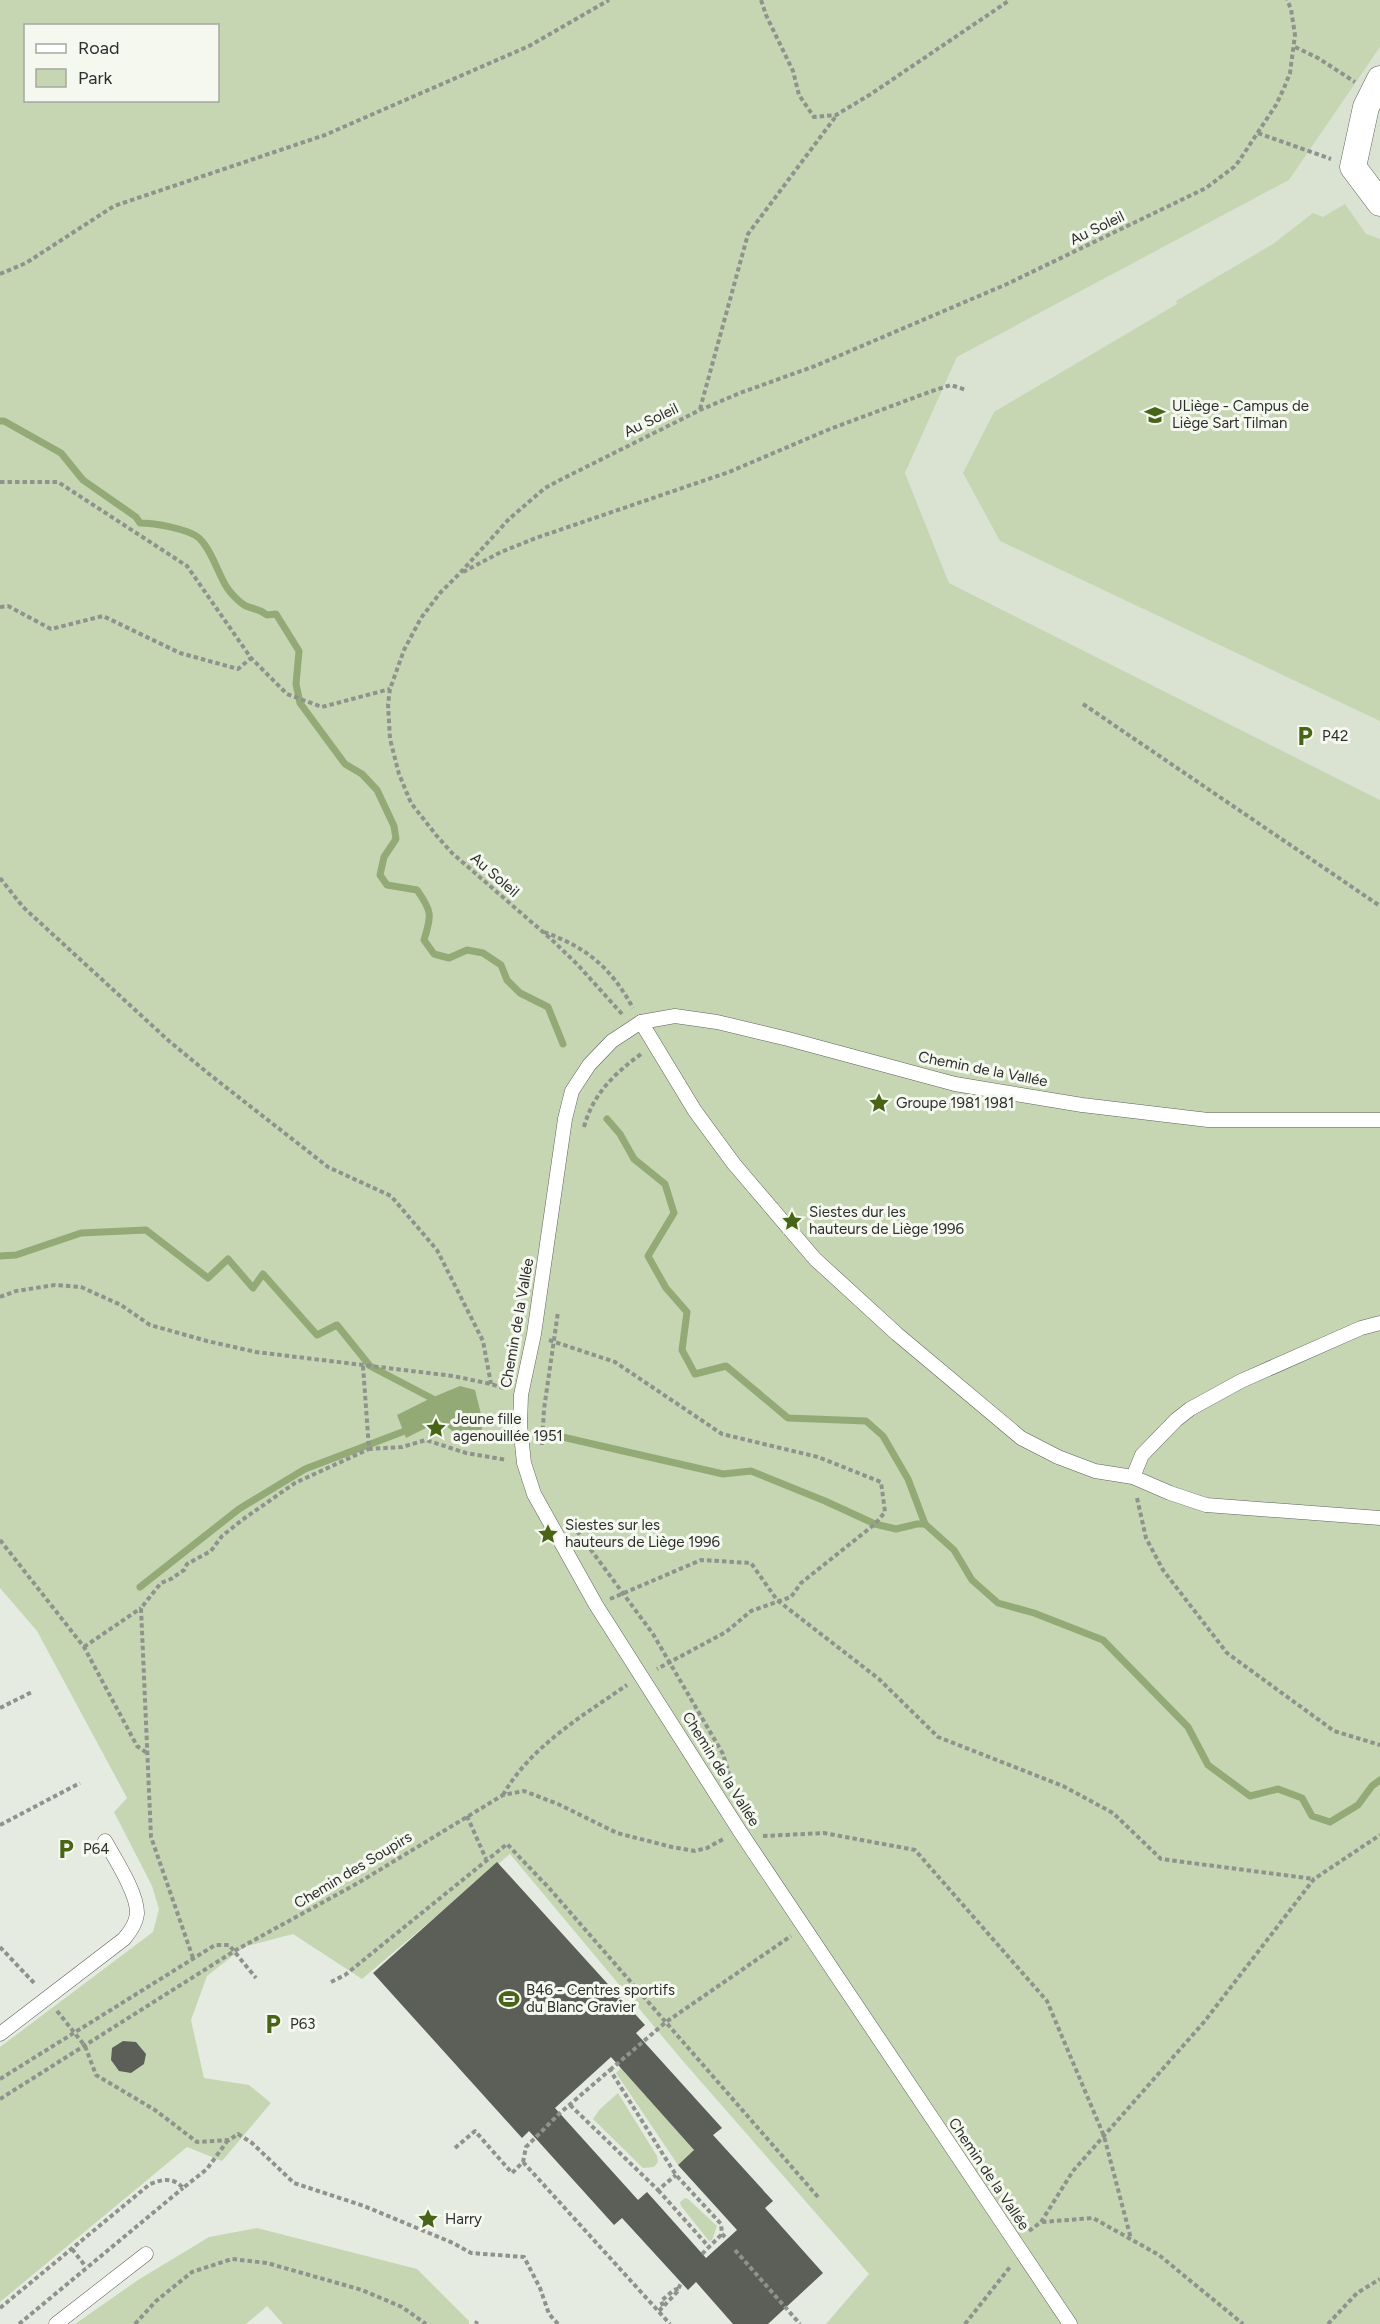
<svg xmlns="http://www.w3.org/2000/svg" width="1380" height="2324" font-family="Figtree,sans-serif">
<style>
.built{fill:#dae2d2}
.green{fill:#c6d6b3;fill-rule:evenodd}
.water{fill:#93aa76}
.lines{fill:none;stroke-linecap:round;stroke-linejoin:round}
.stream{stroke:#93aa76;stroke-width:7}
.building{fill:#5b5f57;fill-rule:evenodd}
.lane-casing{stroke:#5e625a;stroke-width:15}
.street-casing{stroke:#5e625a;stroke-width:27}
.path{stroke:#90938d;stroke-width:4;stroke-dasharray:4.5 3;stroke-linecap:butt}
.lane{stroke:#fff;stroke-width:14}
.street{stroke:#fff;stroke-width:26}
.labels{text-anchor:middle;stroke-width:6;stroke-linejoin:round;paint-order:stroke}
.street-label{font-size:15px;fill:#2e2f2c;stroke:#f4f8ef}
.poi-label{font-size:15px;fill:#2e2f2c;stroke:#f4f8ef;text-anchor:start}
</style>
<rect width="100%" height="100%" fill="#e6ebe2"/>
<!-- built -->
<polygon class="built" points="1380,47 1380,800 949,583 905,473 957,357 1289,180"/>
<!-- green -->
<g class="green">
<path d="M0,0H1380V47L1289,180L957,357L905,473L949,583L1380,800V2324H826L869,2274L682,2060L510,1854L362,1979L293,1934L244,1947L207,1976L191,2020L204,2078L249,2085L271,2103L222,2161L187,2147L0,2302V2047L153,1932L159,1909L152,1886L114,1812L127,1798L37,1631L0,1588ZM26,26H218V100H26Z"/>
<polygon points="1345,204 1366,234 1380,239 1380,721 1000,541 963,473 994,412 1177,304 1176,301 1273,244 1313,213 1323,217"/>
<polygon points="621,2068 694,2150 678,2165 616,2073"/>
<polygon points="618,2093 657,2156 658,2162 654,2167 643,2168 593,2119 600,2109"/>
<polygon points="685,2198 688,2199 717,2226 712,2240 709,2241 681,2206 680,2202"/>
<polygon points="257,2228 417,2269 469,2321 469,2324 283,2324 267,2306 246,2324 75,2324 138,2280 209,2237"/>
</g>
<!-- water -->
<polygon class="water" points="460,1386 475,1390 483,1422 480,1439 467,1443 440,1421 406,1438 397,1415 431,1398"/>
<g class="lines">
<!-- stream -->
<g class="stream">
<path d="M0,421H4L61,453L83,480L136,517L140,523C154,523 189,529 199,538C211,549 218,573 226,586C230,593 240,603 246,606C255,610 258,608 267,615L276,614L299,651L296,684L300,703L345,764L362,774L377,790L394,826L396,839L384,857L380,875L387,885L417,890C432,911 432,915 424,940L434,954L449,958L467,950L483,953L501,965L507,980L520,993L548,1007L563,1044"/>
<polyline points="607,1119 620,1134 634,1159 665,1184 674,1213 648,1256 666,1288 687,1312 682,1350 695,1374 726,1366 788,1418 866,1421 883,1436 908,1479 925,1524 954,1550 972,1580 998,1603 1034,1613 1103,1640 1188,1727 1208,1765 1250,1796 1278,1789 1302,1798 1312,1816 1330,1822 1358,1805 1372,1786 1380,1780"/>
<polyline points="0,1256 16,1255 81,1233 146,1230 208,1278 228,1259 253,1288 263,1274 317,1335 337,1325 370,1366 437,1401"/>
<polyline points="558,1436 723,1474 751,1471 825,1501 875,1524 896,1529 917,1524 925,1524"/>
<polyline points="140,1587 239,1509 305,1469 410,1429"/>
</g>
</g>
<!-- building -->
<g class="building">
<path d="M497,1862L645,2025L636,2033L722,2128L713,2135L773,2201L765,2208L823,2273L768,2324H733L696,2282L688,2290L622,2218L614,2225L529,2131L522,2138L373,1973ZM611,2057L694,2150L678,2165L737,2230L706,2258L647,2192L638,2200L555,2108Z"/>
<polygon points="123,2041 136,2042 146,2054 144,2064 131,2073 119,2071 111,2060 112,2048"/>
</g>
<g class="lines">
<!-- lane casing -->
<g class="lane-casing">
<g id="lane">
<polyline points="641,1022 695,1111 734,1164 815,1259 897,1334 1021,1438 1058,1457 1095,1471 1133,1477 1170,1493 1206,1505 1380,1518"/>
<polyline points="1133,1477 1142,1455 1176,1420 1190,1409 1241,1381 1361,1328 1380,1323"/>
<path d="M0,2034L124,1939C130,1932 136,1924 137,1914C138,1894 115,1859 105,1841"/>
<polyline points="56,2324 146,2254"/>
<polyline points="1070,2324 739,1830 596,1605 534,1494 524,1463 520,1425 521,1395 534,1334 565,1119 572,1091 589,1065 612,1041 641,1022 675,1016 717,1022 788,1039 955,1084 1082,1105 1208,1120 1380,1120"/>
</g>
</g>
<!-- street casing -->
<g class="street-casing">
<polyline id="street" points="1380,79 1366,107 1353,167 1380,203"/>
</g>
<!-- path -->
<g class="path">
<polyline points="761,0 766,15 793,71 799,95 814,117 836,115 871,94 1010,0"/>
<polyline points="1295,47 1318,58 1355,82"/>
<polyline points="1258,133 1331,159"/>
<polyline points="0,274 26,263 114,206 325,135 529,46 609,0"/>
<polyline points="700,409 748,234 836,116"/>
<polyline points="0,482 58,482 187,566 251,658 287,694 322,707 390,689"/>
<polyline points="463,572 501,552 536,538 729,472 830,429 932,391 951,385 966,390"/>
<polyline points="0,607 8,606 51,629 103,616 180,653 238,669 251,658"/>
<polyline points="1083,704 1380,906"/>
<polyline points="0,878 23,907 169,1041 209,1074 328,1167 391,1196 437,1250 483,1341 491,1384"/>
<path d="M544,932C588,948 611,968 633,1008"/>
<polyline points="622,1014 577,964 551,939 452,853 436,835 411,803 399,774 390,739 388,704 390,689 404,650 421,618 440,593 460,573 509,519 545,488 562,479 700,410 740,393 815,366 1007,284 1206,188 1234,167 1239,161 1276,105 1284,88 1290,73 1295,35 1291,9 1287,0"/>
<path d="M584,1127C593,1094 614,1074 641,1054"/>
<polyline points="0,1297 16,1291 55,1285 81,1287 121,1305 150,1325 207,1341 256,1352 453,1376 491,1384 506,1389"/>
<polyline points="549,1340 615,1362 722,1434 818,1457 881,1482 885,1512 875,1524 801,1583 791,1597 751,1611 726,1632 657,1669"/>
<polyline points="363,1366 369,1449 402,1447 426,1440 466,1453 507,1460"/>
<polyline points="542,1445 544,1409 558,1312"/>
<polyline points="1137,1498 1146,1538 1163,1570 1227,1653 1334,1731 1380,1745"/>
<polyline points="577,1531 653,1634 723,1754 732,1784"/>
<polyline points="0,1540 84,1647 137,1746 147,1753"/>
<polyline points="610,1599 701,1560 751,1563 777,1600 879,1679 938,1737 1063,1786 1113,1813 1161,1859 1314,1879"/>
<polyline points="84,1647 141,1608"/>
<polyline points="0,1708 32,1692"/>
<path d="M503,1795C530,1747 582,1716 627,1685"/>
<polyline points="467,1816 486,1859"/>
<polyline points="0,1825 80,1783"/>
<polyline points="763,1836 824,1833 915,1850 1047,2001 1104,2136 1131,2239"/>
<polyline points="0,1947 35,1984"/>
<polyline points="193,1958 151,1837 141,1608 161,1583 171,1579 184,1570 187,1564 211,1551 222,1536 242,1520 295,1483 369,1449"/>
<polyline points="331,1982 345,1975 507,1844 549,1888 818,2197"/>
<polyline points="57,2011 85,2046 96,2075 155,2110 197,2142 229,2140 238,2134 252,2143 294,2183 364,2206 453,2243 471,2253 524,2257 540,2288 549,2314 558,2324"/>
<polyline points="610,2070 666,2022 791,1936"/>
<polyline points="0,2079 215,1945 229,1945 256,1978"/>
<polyline points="0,2099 236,1950 358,1883 503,1795 524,1791 558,1804 617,1833 672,1847 695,1851 707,1848 725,1838"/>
<polyline points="570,2105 658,2190 676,2175"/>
<polyline points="455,2148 475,2131 512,2173 523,2162 526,2147 560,2113 610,2070 676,2175 721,2224 722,2234 727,2239"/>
<polyline points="523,2162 670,2324"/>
<polyline points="658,2190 709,2247"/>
<polyline points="1042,2222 1093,2218 1159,2255 1243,2324"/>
<polyline points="1029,2231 1041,2222 1073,2171 1204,2022 1314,1879 1380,1835"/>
<polyline points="72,2249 86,2267"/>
<polyline points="735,2250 800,2324"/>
<polyline points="702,2254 722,2234"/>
<polyline points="663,2306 661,2301 674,2290 680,2288"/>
<path d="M0,2308L150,2184C163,2179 173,2177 183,2188L207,2169L228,2140"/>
<polyline points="659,2311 677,2292 681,2283"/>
<polyline points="19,2324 183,2188"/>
<polyline points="135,2324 156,2301 192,2272 232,2259 267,2263 362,2290 402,2307 426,2324"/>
<polyline points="476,2324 477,2321"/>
<polyline points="965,2324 1010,2267"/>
<polyline points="1328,2324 1357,2293 1380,2279"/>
</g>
<!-- lane -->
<use href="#lane" class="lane"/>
<!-- street -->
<use href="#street" class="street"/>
</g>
<!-- icons -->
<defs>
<g id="university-bare" transform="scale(1.62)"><path d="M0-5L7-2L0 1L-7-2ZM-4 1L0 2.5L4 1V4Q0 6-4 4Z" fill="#476417" stroke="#f4f8ef" stroke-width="2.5" paint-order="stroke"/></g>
<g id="parking-bare" transform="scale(1.62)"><path d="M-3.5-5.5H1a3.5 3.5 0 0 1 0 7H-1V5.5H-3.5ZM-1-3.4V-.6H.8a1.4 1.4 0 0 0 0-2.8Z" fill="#476417" stroke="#f4f8ef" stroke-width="2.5" paint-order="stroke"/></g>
<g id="sight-bare" transform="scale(1.62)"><path d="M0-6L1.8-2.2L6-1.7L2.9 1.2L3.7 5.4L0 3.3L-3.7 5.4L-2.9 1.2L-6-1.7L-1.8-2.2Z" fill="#476417" stroke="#f4f8ef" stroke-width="2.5" paint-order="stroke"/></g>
<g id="stadium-bare" transform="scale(1.62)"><path d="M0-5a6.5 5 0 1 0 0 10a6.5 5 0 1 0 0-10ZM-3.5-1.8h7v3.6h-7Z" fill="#476417" stroke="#f4f8ef" stroke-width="2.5" paint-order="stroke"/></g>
</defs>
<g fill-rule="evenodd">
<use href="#university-bare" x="1155" y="415"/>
<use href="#parking-bare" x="1305" y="736"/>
<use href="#sight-bare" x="879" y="1103"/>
<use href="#sight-bare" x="792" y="1221"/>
<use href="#sight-bare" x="436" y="1428"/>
<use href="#sight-bare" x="548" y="1534"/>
<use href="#parking-bare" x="66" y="1849"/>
<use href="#stadium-bare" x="509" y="1999"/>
<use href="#parking-bare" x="273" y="2024"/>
<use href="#sight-bare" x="428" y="2219"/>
</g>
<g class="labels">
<!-- street labels -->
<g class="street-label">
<text transform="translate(1097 228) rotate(-26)" y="5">Au Soleil</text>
<text transform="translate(651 420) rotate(-26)" y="5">Au Soleil</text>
<text transform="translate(495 875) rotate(41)" y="5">Au Soleil</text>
<text transform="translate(983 1069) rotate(11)" y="5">Chemin de la Vallée</text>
<text transform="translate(517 1323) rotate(-80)" y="5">Chemin de la Vallée</text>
<text transform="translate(721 1769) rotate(58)" y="5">Chemin de la Vallée</text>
<text transform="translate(353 1870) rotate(-31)" y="5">Chemin des Soupirs</text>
<text transform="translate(989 2174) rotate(56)" y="5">Chemin de la Vallée</text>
</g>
<!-- poi labels -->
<g class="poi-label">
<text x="1172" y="411">ULiège - Campus de<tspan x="1172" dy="17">Liège Sart Tilman</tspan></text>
<text x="1322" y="741">P42</text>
<text x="896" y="1108">Groupe 1981 1981</text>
<text x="809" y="1217">Siestes dur les<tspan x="809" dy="17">hauteurs de Liège 1996</tspan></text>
<text x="453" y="1424">Jeune fille<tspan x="453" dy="17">agenouillée 1951</tspan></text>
<text x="565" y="1530">Siestes sur les<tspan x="565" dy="17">hauteurs de Liège 1996</tspan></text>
<text x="83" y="1854">P64</text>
<text x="526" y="1995">B46 - Centres sportifs<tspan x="526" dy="17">du Blanc Gravier</tspan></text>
<text x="290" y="2029">P63</text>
<text x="445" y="2224">Harry</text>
</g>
</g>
<!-- legend -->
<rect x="24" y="24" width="195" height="78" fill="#f4f8ef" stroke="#a5a8a1" stroke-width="1.5"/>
<rect x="36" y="44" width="30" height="9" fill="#ffffff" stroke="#a5a8a1" stroke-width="1.5"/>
<text x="78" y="54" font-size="18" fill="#2e2f2c">Road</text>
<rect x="36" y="69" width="30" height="18" fill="#c6d6b3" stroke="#a5a8a1" stroke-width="1.5"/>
<text x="78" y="84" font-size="18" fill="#2e2f2c">Park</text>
</svg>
